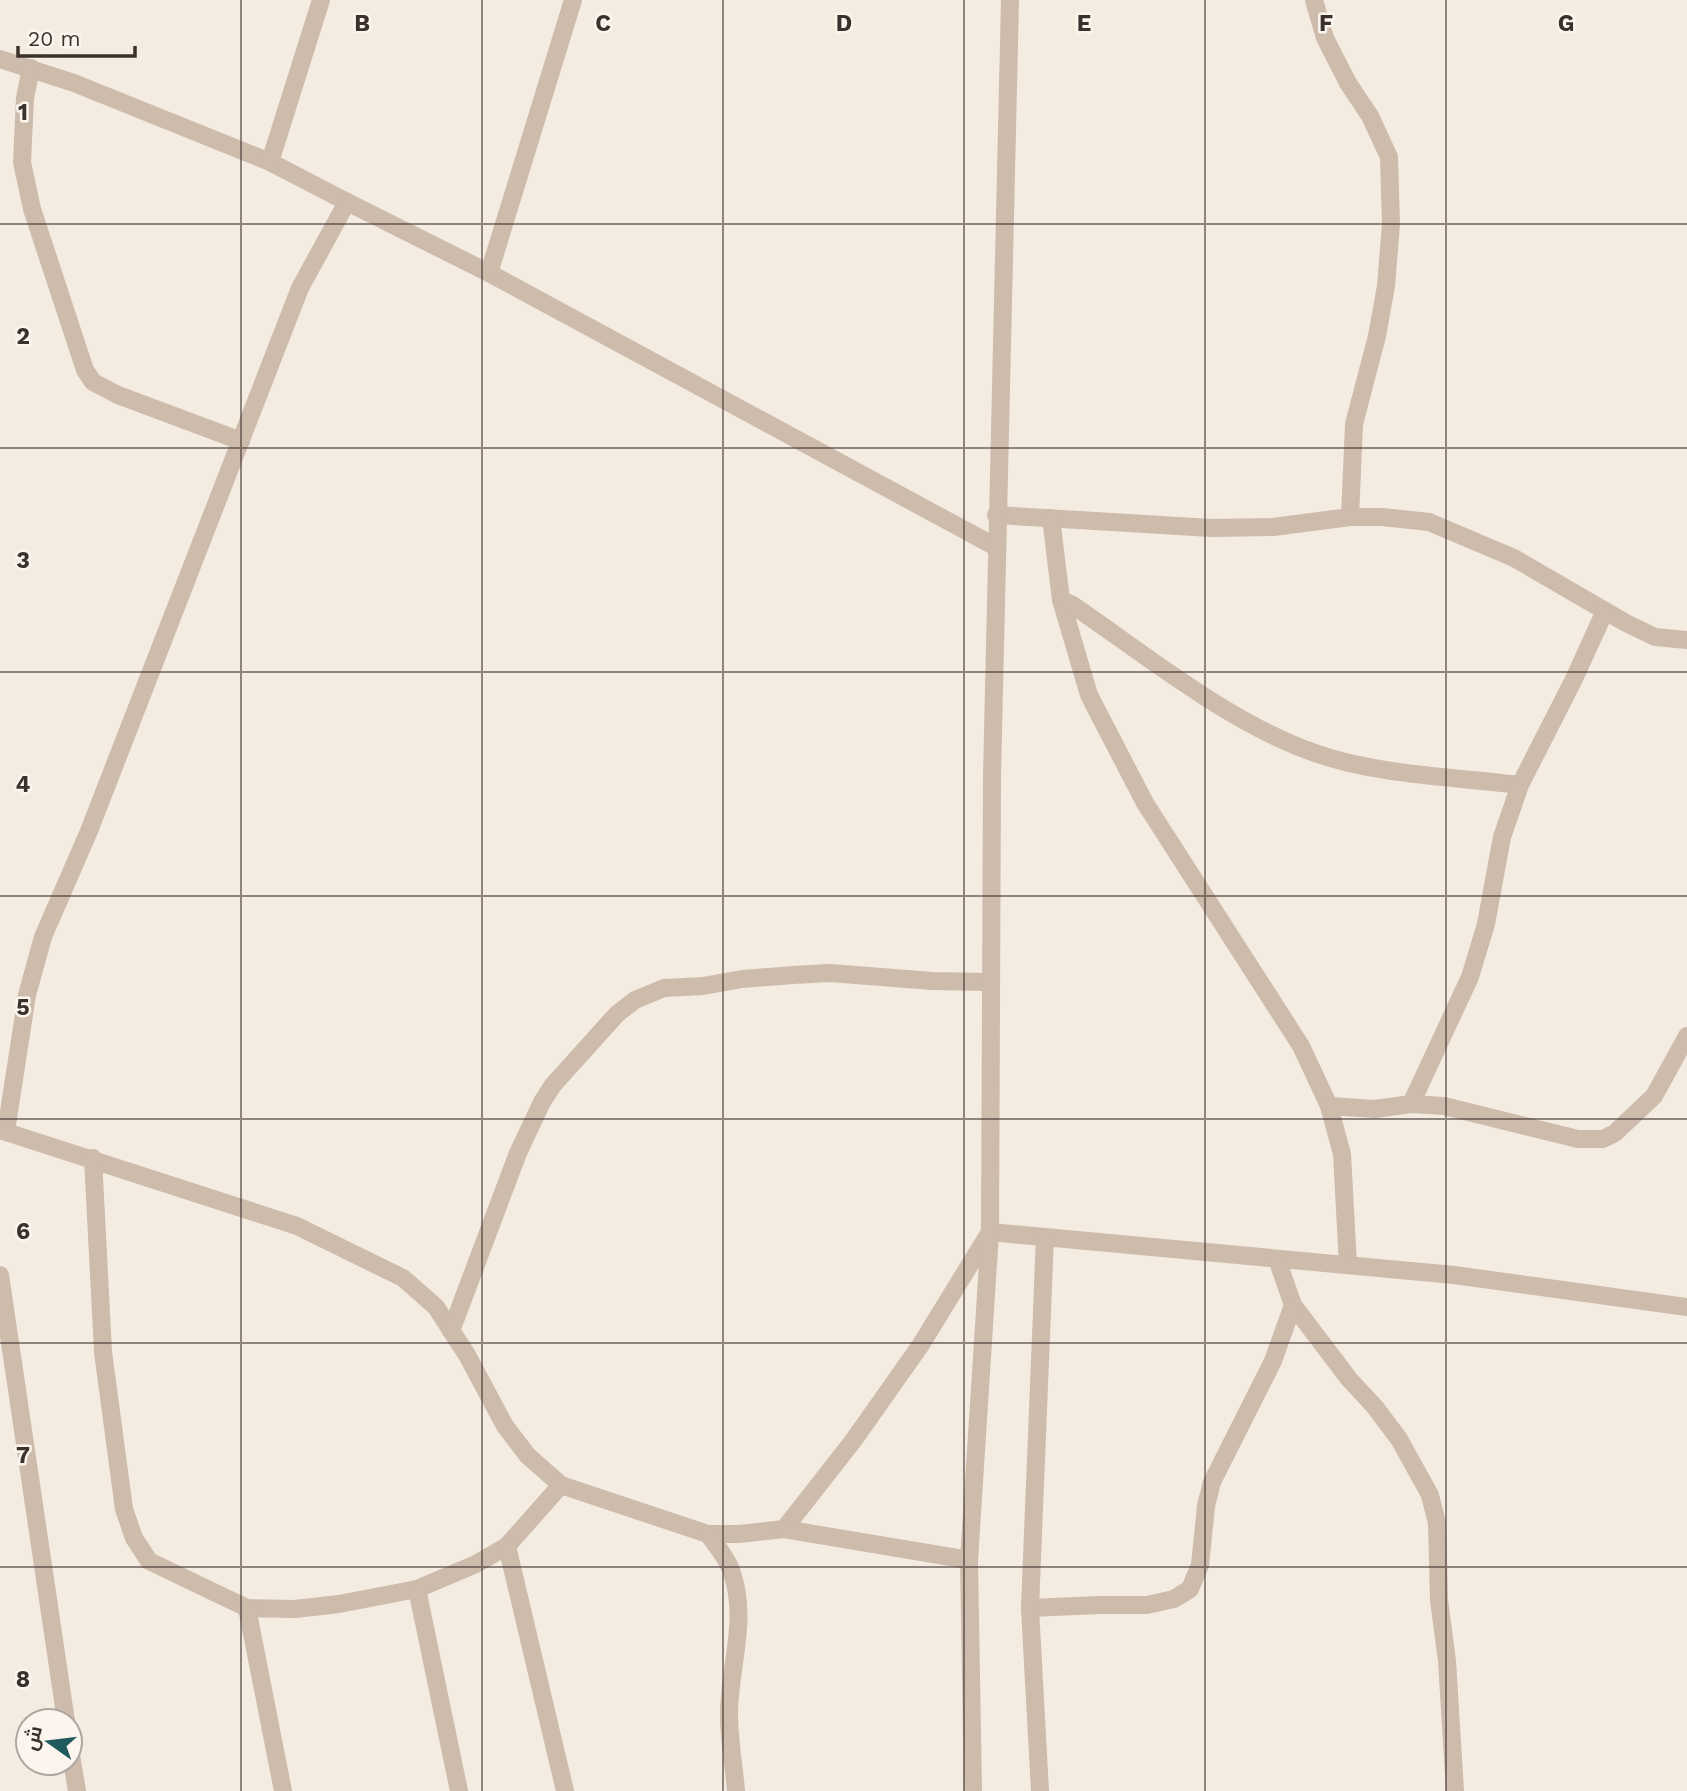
<svg xmlns="http://www.w3.org/2000/svg" width="1687" height="1791" font-family="'Work Sans',Cairo,sans-serif">
<style>
.lines{fill:none;stroke-linecap:round;stroke-linejoin:round}
.minor{stroke:#cdbbac;stroke-width:18}
.grid{fill:none;stroke:#3b302b;stroke-width:2;stroke-opacity:0.55}
.grid-label{font-size:23px;text-anchor:middle;font-weight:bold;fill:#3b302b;stroke:#fbf5ee;stroke-width:5;stroke-linejoin:round;paint-order:stroke}
</style>
<rect width="100%" height="100%" fill="#f4ebe1"/>
<g class="lines">
<!-- minor -->
<g class="minor">
<polyline points="1314,0 1325,38 1348,83 1370,116 1389,157 1391,224 1386,286 1377,336 1354,424 1350,517"/>
<polyline points="0,59 74,83 270,162 347,202 300,288 89,831 43,937 27,995 6,1131"/>
<polyline points="31,68 25,98 22,162 32,209 85,370 93,382 118,395 241,441"/>
<polyline points="270,162 321,0"/>
<polyline points="347,202 489,273 996,547"/>
<polyline points="489,273 573,0"/>
<polyline points="996,515 1211,528 1273,527 1350,517 1382,517 1429,522 1514,558 1626,623 1655,637 1687,640"/>
<polyline points="1051,518 1061,600 1089,695 1145,803 1301,1046 1329,1106 1342,1154 1348,1265"/>
<path d="M1061,600L1071,604C1146,655 1229,723 1315,753C1376,775 1455,777 1520,785"/>
<polyline points="1411,1104 1470,977 1486,924 1502,837 1520,785 1573,681 1605,611"/>
<polyline points="1329,1106 1375,1109 1411,1104 1444,1106 1578,1139 1603,1139 1615,1133 1654,1096 1687,1036"/>
<polyline points="0,1130 297,1226 403,1278 436,1307 467,1355 505,1426 528,1456 561,1485 708,1534 739,1534 784,1529 853,1441 920,1346 990,1232 1454,1275 1687,1307"/>
<polyline points="93,1158 103,1352 124,1509 134,1538 149,1561 247,1608 295,1609 339,1604 417,1589 476,1564 507,1546 561,1485"/>
<polyline points="1277,1259 1293,1305 1349,1379 1375,1407 1399,1439 1430,1495 1437,1523 1439,1600 1447,1661 1455,1791"/>
<polyline points="0,1275 66,1721"/>
<polyline points="451,1331 518,1153 542,1102 553,1085 617,1014 635,1000 664,988 703,986 742,979 793,975 830,973 932,981 991,982"/>
<polyline points="784,1529 969,1560"/>
<path d="M708,1534C716,1545 727,1558 731,1570C749,1619 729,1666 729,1715C729,1740 734,1766 736,1791"/>
<polyline points="507,1546 565,1791"/>
<polyline points="417,1589 459,1791"/>
<polyline points="247,1608 283,1791"/>
<polyline points="1030,1608 1099,1605 1147,1605 1174,1599 1190,1589 1200,1565 1206,1506 1212,1482 1273,1361 1293,1305"/>
<polyline points="70,1749 77,1791"/>
<polyline points="973,1791 969,1560 990,1232 992,776 1010,0"/>
<polyline points="1040,1791 1030,1608 1045,1237"/>
</g>
</g>
<!-- grid -->
<path class="grid" d="M241,0V1791M482,0V1791M723,0V1791M964,0V1791M1205,0V1791M1446,0V1791M0,224H1687M0,448H1687M0,672H1687M0,896H1687M0,1119H1687M0,1343H1687M0,1567H1687"/>
<g class="grid-label">
<text x="362" y="31">B</text>
<text x="603" y="31">C</text>
<text x="844" y="31">D</text>
<text x="1084" y="31">E</text>
<text x="1326" y="31">F</text>
<text x="1566" y="31">G</text>
<text x="23" y="120">1</text>
<text x="23" y="344">2</text>
<text x="23" y="568">3</text>
<text x="23" y="792">4</text>
<text x="23" y="1015">5</text>
<text x="23" y="1239">6</text>
<text x="23" y="1463">7</text>
<text x="23" y="1687">8</text>
</g>
<!-- north arrow -->
<g transform="translate(49 1742) rotate(284)"><circle r="33" fill="#fbf5ee" stroke="#aea6a0" stroke-width="2"/>
<path d="M0-5L12 26L0 18L-12 26Z" fill="#1f5a5e"/>
<text y="-10" font-size="19" font-weight="bold" text-anchor="middle" fill="#3b302b">ش</text>
</g>
<!-- scale -->
<path d="M18 46v10h117v-10" fill="none" stroke="#3b302b" stroke-width="3.5"/>
<text x="28" y="46" font-size="21" fill="#3b302b" stroke="#fbf5ee" stroke-width="5" paint-order="stroke">20 m</text>
</svg>
